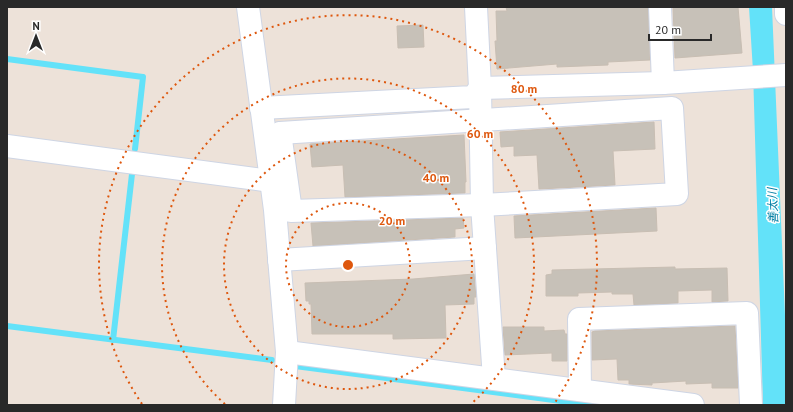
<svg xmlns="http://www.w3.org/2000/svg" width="793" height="412" font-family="'PT Sans','Noto Sans JP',sans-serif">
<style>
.water{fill:#63e2f9}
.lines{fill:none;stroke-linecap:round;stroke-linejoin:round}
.stream{stroke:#63e2f9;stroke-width:6}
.building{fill:#c7c1b8;stroke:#c8beb3}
.minor-casing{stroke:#ced5e4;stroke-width:24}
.minor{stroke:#fff;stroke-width:22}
.ring{fill:none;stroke:#de570d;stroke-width:2;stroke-dasharray:2 4}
.labels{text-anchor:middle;stroke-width:3;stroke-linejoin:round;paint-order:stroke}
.water-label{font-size:12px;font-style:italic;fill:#027fa4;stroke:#fff}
.centre{fill:#de570d;stroke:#fff;stroke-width:2}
.ring-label{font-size:12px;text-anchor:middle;font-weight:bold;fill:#de570d;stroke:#fff;stroke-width:3;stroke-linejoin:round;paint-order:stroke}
</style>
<rect width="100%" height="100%" fill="#ede2d9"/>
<!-- water -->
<polygon class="water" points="749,7 772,7 786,339 786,405 763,405 753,71"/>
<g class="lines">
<!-- stream -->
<g class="stream">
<polyline points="7,59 143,77 135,149"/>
<polyline points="7,326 272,360"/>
<polyline points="113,340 132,174"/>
<polyline points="295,366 591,405"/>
</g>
</g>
<!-- building -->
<g class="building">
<polygon points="506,7 648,7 650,60 608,62 608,65 557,67 557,64 497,69 495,41 497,41 496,11 507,11"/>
<polygon points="673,7 738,7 742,53 675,58"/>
<polygon points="423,25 424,47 398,48 397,26"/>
<polygon points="654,122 655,149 613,151 615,185 539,189 537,155 514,156 514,146 501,147 500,132"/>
<polygon points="464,135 466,182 465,182 465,193 345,197 343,165 312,167 310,144"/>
<polygon points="656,208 657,231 515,238 514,216"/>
<polygon points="463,218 464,228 455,229 455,237 313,246 311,223"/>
<polygon points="675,267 675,269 727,268 728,301 712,302 712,290 678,291 678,303 634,305 633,294 612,294 612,292 578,293 578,296 546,296 546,275 552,274 552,270"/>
<polygon points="474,274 476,297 474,297 474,304 445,305 446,338 393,339 393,334 312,334 311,304 309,304 309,301 306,301 305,283 413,279"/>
<polygon points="735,326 738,388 712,388 712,383 686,384 686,381 652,383 652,385 629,384 629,380 618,380 617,359 592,360 592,332 595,331"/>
<polygon points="503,327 544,327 544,331 564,330 565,334 567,334 567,361 552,361 552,353 505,355"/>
</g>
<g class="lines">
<!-- minor casing -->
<g class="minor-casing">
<g id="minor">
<polyline points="248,7 275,210 287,352 284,405"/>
<polyline points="476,7 480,88 482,205 494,379"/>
<polyline points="660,7 663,83"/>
<polyline points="786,7 786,14"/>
<polyline points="261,108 473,97 480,88 663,83 786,75"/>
<polygon points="672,108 677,194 482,205 291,211 280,133"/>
<polyline points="7,146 271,181"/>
<polyline points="279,260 485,248"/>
<polyline points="287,352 693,405"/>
<polyline points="580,390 579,319 747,313 751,405"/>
</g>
</g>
<!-- minor -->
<use href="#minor" class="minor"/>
</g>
<!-- distance rings -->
<g class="ring">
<circle cx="348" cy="265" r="62"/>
<circle cx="348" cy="265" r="124"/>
<path d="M225 404A186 186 0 1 1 471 404"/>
<path d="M142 404A249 249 0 1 1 554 404"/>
</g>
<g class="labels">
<!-- water labels -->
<g class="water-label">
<text transform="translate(773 206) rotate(-92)" y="4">善太川</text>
</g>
</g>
<circle cx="348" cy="265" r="6" class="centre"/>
<g class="ring-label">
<text x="524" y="93">80 m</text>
<text x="480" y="138">60 m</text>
<text x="436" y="182">40 m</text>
<text x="392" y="225">20 m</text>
</g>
<!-- border -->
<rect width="793" height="412" fill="none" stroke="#292929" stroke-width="16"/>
<!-- north arrow -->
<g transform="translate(36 36)" stroke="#ffffff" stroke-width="3" paint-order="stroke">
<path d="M0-3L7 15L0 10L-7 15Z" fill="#292929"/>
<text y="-6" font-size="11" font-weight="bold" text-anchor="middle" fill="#292929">N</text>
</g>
<!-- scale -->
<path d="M649 34v6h62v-6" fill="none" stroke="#292929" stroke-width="2"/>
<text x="655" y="34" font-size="12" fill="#292929" stroke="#ffffff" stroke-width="3" paint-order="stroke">20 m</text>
</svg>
